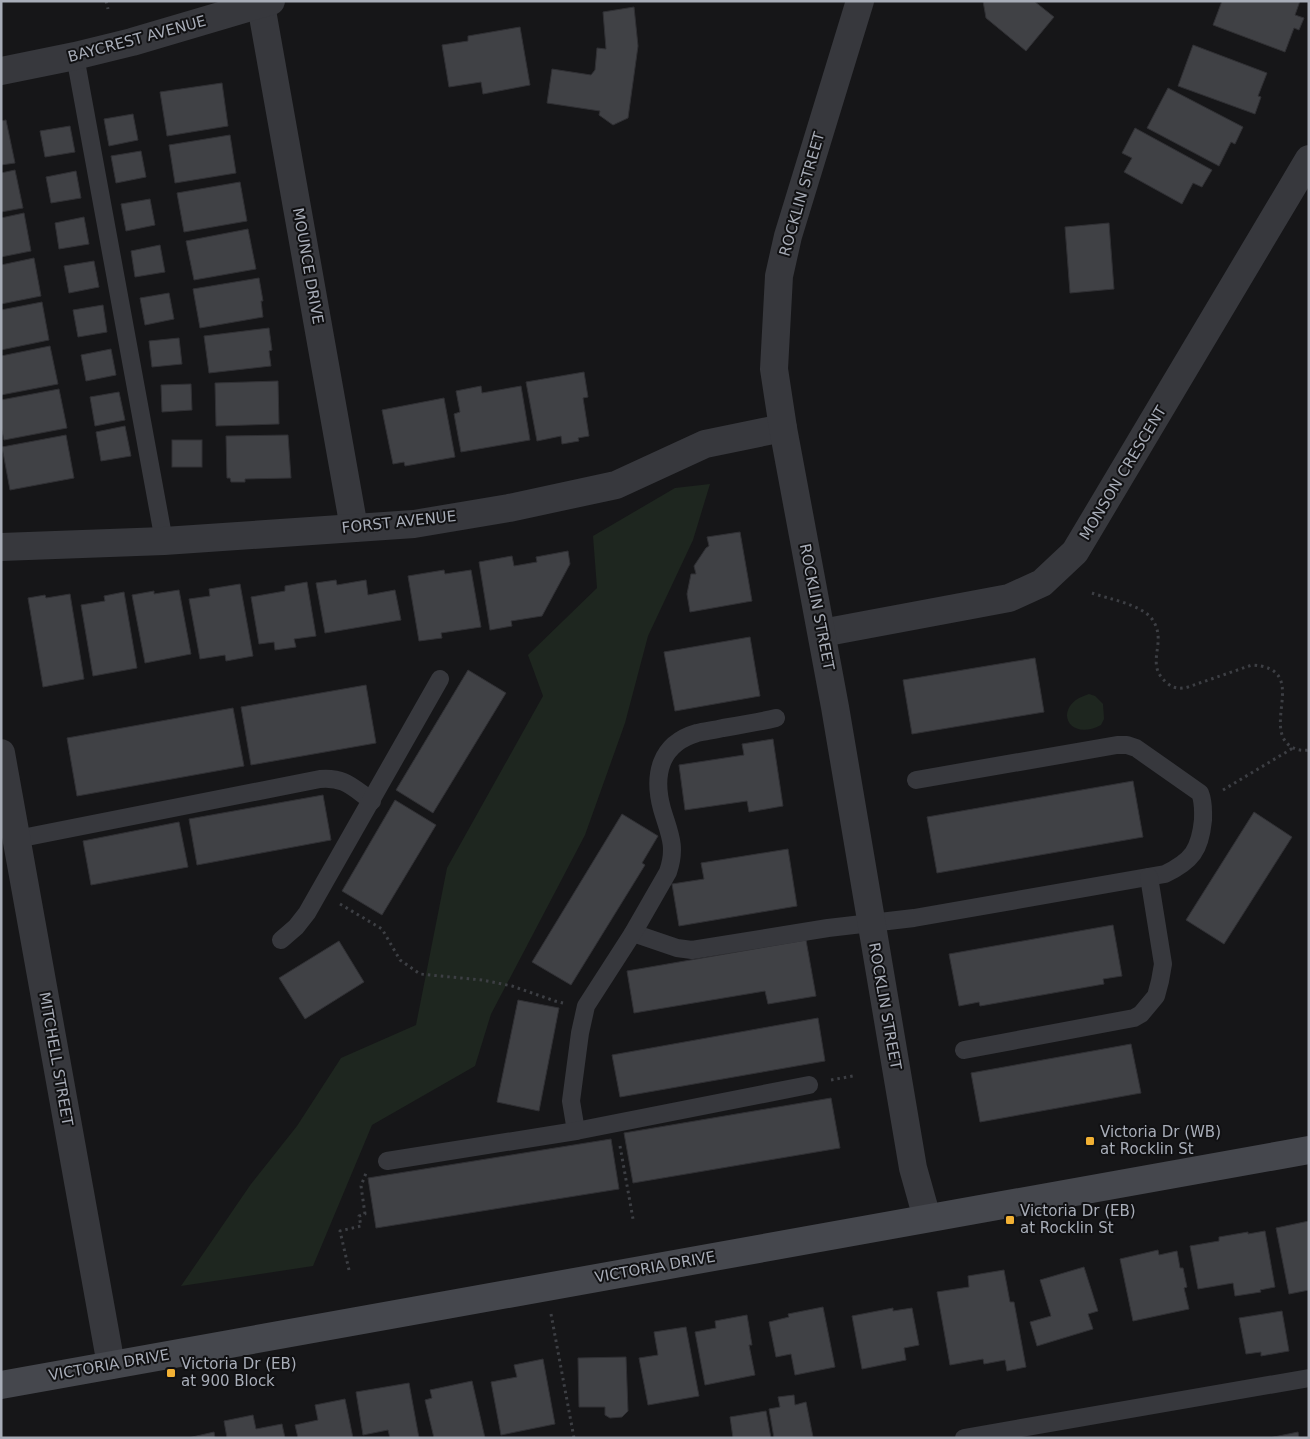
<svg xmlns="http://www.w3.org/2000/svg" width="1310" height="1439" font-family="'DejaVu Sans',sans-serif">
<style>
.green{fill:#1e261f}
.building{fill:#404145;stroke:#303034}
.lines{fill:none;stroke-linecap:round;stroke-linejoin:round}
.path{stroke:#3d3f44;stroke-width:3;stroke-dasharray:2.5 4;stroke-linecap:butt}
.service{stroke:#37383d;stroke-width:18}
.minor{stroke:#37383d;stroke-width:28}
.tertiary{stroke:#37383d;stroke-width:28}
.secondary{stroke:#45474d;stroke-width:28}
.poi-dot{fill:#f2b134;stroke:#111113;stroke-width:2}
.labels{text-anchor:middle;stroke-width:4;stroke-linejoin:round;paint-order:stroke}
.street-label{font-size:15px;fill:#a8adb8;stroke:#111113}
.poi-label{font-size:15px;fill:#a8adb8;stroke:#111113;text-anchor:start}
</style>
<rect width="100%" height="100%" fill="#161618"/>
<!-- green -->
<g class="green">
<polygon points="710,484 693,540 648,636 625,723 585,835 491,1014 475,1066 372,1125 313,1266 181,1286 251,1184 297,1126 341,1058 416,1025 447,868 543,696 528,655 597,588 593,536 675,488"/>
<path d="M1089,694L1095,696L1103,704L1104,719L1101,725C1067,743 1051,705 1089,694Z"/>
</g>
<!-- building -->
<g class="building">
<polygon points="983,1 1034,1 1054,17 1026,51 986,18"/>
<polygon points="1222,1 1300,1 1295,15 1304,18 1299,30 1294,28 1285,52 1213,25"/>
<polygon points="634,7 638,46 628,118 613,125 599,115 600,111 547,103 552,69 591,75 595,70 597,48 606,49 603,12"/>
<polygon points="520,27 530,85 483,94 481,82 449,87 442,45 468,41 468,36"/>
<polygon points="1193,45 1267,73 1258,96 1261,97 1255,114 1178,86"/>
<polygon points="222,83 228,126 167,136 160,92"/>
<polygon points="1168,88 1243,127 1235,144 1231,142 1219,166 1147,128"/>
<polygon points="133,114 138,140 109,146 104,119"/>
<polygon points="6,120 15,163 1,165 1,121"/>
<polygon points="70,126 75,152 45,157 40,131"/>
<polygon points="1135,128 1212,170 1202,187 1193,183 1182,204 1124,172 1132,158 1122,153"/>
<polygon points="230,135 236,173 175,183 169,145"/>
<polygon points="141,151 146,177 116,183 111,156"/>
<polygon points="15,170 23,208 1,212 1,173"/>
<polygon points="76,171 81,198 51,203 46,177"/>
<polygon points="240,182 247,221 184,232 177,193"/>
<polygon points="150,199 155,225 126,231 121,204"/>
<polygon points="24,213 31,251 1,257 1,218"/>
<polygon points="84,217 89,244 59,249 55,223"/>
<polygon points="1109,223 1114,289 1070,293 1065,227"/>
<polygon points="248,229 256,269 194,280 186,241"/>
<polygon points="160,245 165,272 135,277 131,251"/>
<polygon points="34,258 41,296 1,304 1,265"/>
<polygon points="94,261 99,287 69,293 64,266"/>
<polygon points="259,278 263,301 261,301 263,317 200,328 193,289"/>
<polygon points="169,293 174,319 145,325 140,298"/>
<polygon points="42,302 49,340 1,350 1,310"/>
<polygon points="103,305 107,332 78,337 73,310"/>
<polygon points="269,328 272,350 269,351 271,366 209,373 204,336"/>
<polygon points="179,338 182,364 152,367 149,341"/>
<polygon points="50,346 58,384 1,395 1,356"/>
<polygon points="111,349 116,375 86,381 81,355"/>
<polygon points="584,372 588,397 583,398 589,436 578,438 579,441 562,444 561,436 537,441 526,382"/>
<polygon points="278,381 279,424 216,426 215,383"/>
<polygon points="191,384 192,410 162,412 161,385"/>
<polygon points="481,386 482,393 521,386 530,440 461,452 454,414 460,412 456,391"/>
<polygon points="59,389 67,428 4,440 1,426 1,400"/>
<polygon points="119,392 125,420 95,426 90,397"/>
<polygon points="444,398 455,457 405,466 404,462 393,464 382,410"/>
<polygon points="125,426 131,456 101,461 96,432"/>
<polygon points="66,435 74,478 10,490 2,447"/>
<polygon points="288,435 291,478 245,479 245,482 231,482 230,478 227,478 226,436"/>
<rect x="172" y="440" width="30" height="27"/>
<polygon points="740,532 752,601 690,612 687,594 691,574 696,574 694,566 706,548 709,546 707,537"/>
<polygon points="568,551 570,564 542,616 511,621 512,626 490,630 479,562 512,556 514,566 537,562 536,557"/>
<polygon points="444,570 445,574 471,570 481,627 441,633 442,638 419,641 408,576"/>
<polygon points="336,580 337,585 366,580 368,595 395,590 401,620 325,633 316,583"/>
<polygon points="307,582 316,636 294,639 296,647 275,650 274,642 259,644 251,597 285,591 285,586"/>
<polygon points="240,584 253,656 226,661 225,655 200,659 189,599 210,596 209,589"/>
<polygon points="179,590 191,654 145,663 132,595 154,591 154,594"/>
<polygon points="124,592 137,668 93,676 81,605 105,601 104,596"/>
<polygon points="70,594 84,679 43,687 28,598 45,595 46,598"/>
<polygon points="750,637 760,696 675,711 664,652"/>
<polygon points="1035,658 1044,712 912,734 903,680"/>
<polygon points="468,670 506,693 433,813 396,790"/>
<polygon points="366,685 376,743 251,765 241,707"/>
<polygon points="233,708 244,766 77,796 67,738"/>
<polygon points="773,739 783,806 749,812 747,801 685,810 679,765 744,755 742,744"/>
<polygon points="1133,781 1143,837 937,873 927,817"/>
<polygon points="323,795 331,840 197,865 189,819"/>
<polygon points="395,800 436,825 382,915 342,891"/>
<polygon points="1254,812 1292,837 1224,944 1186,920"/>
<polygon points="622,814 658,836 642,863 645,865 571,985 532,962"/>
<polygon points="179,822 188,867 91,885 83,841"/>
<polygon points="788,849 797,906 679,926 672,884 704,879 701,863"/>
<polygon points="1113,925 1122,976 1103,979 1104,984 980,1006 979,1002 959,1006 949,954"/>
<polygon points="806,940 816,996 768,1004 765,991 634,1013 627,971"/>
<polygon points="339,941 364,982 305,1019 279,978"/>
<polygon points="518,1000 559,1008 539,1111 497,1102"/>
<polygon points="818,1018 825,1061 620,1097 612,1055"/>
<polygon points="1131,1044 1141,1093 980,1122 971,1073"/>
<polygon points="831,1098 840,1148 633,1183 624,1133"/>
<polygon points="611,1139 619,1189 376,1228 368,1178"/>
<polygon points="1309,1221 1309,1290 1289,1294 1276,1228"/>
<polygon points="1265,1231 1275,1287 1260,1290 1261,1292 1235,1296 1233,1283 1198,1289 1190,1246 1219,1241 1219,1237 1248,1232 1248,1234"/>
<polygon points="1158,1250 1159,1255 1177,1251 1180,1268 1183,1268 1187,1287 1184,1288 1189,1309 1133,1321 1120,1259"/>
<polygon points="1084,1267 1098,1311 1088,1314 1093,1329 1037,1346 1030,1322 1051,1316 1040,1280"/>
<polygon points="1004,1270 1010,1302 1014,1302 1026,1367 1007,1371 1005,1360 984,1364 983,1359 950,1365 937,1292 969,1287 968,1276"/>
<polygon points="823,1307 835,1367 795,1375 791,1354 776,1357 769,1322 789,1317 788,1314"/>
<polygon points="893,1308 893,1311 912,1308 919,1345 904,1348 906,1360 862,1369 852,1316"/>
<polygon points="1282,1311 1289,1351 1261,1356 1261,1352 1246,1354 1239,1318"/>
<polygon points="747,1315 752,1345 749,1345 755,1375 705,1385 695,1332 716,1328 715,1321"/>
<polygon points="686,1327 699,1396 648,1405 639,1358 658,1355 654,1332"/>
<polygon points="626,1357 628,1411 622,1417 610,1418 605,1415 605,1407 579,1407 578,1358"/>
<polygon points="543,1359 555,1424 501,1435 491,1382 517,1377 514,1365"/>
<polygon points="472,1381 485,1438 434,1438 425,1400 432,1398 430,1390"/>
<polygon points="409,1383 419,1438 390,1438 388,1430 363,1435 356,1392"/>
<polygon points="794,1395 795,1405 806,1402 813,1437 774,1438 769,1409 780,1407 778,1397"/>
<polygon points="345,1399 353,1438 298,1438 295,1425 318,1420 315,1405"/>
<polygon points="766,1411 771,1438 733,1438 730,1417"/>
<polygon points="253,1415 256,1429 282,1424 285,1438 227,1438 224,1421"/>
<polygon points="214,1432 215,1438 188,1438"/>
<polygon points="1298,1432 1299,1438 1269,1438"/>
</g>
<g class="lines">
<!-- path -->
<g class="path">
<polyline points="106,1 108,9"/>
<path d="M1092,593C1108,599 1141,604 1152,619C1169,643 1143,663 1167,683C1174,689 1180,689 1188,687L1252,665C1310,668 1262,725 1290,746C1296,750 1302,751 1309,750"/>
<polyline points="1223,790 1293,748"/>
<polyline points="340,904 382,929 400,960 420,974 482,980 512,986 555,1001 563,1003"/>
<polyline points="831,1080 853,1076"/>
<polyline points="620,1146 633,1219"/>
<polyline points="349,1270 340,1231 361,1226 359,1216 365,1214 361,1186 366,1173"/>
<polyline points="551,1314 574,1438"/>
</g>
<!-- service -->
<g class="service">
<polyline points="75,56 164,541"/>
<path d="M17,839L320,779C345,777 352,787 372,801"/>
<path d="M633,933L677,948L692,950L828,928L914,918L1165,874C1192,861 1200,850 1203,820C1203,810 1204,803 1200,793L1136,748L1127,745H1117L916,780"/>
<polyline points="281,940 296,927 307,913 440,679"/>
<polyline points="964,1050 1134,1018 1141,1014 1156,996 1160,981 1163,964 1149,877"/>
<path d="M576,1131L571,1101L580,1033L586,1006L633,933L668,872C677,846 669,833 662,809C653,776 659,744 697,733C706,731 715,730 723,728C741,725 759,722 776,718"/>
<polyline points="387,1161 576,1131 809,1085"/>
<polyline points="964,1438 1309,1378"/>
</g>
<!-- minor -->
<g class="minor">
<polyline points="261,5 354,528"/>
<polyline points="1,71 75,56 132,42 271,1"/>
<polyline points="1,547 164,541 414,524 509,508 616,485 705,444 783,428"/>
<polyline points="822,633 1009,598 1042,583 1075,552 1309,159"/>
</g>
<!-- tertiary -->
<g class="tertiary">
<polyline points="860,1 788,236 779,276 774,369 783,428 835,707 913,1168 927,1218"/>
<polyline points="1,753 111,1365"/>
</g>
<!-- secondary -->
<polyline class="secondary" points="1,1385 1309,1150"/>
</g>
<!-- markers -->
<g class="poi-dot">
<rect x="1085" y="1136" width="10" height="10" rx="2.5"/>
<rect x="1005" y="1215" width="10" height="10" rx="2.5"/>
<rect x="166" y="1368" width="10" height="10" rx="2.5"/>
</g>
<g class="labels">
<!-- street labels -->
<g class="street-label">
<text transform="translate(137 39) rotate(-15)" y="5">BAYCREST AVENUE</text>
<text transform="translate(802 194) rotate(-74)" y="5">ROCKLIN STREET</text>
<text transform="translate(308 266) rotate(80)" y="5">MOUNCE DRIVE</text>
<text transform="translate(1123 473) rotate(-59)" y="5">MONSON CRESCENT</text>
<text transform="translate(399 522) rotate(-6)" y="5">FORST AVENUE</text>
<text transform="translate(817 607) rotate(79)" y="5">ROCKLIN STREET</text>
<text transform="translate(885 1006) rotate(80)" y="5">ROCKLIN STREET</text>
<text transform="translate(56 1059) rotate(80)" y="5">MITCHELL STREET</text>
<text transform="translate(655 1267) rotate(-10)" y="5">VICTORIA DRIVE</text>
<text transform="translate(109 1365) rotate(-10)" y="5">VICTORIA DRIVE</text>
</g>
<!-- poi labels -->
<g class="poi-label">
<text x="1100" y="1137">Victoria Dr (WB)<tspan x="1100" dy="17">at Rocklin St</tspan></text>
<text x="1020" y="1216">Victoria Dr (EB)<tspan x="1020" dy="17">at Rocklin St</tspan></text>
<text x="181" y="1369">Victoria Dr (EB)<tspan x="181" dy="17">at 900 Block</tspan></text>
</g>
</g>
<!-- border -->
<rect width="1310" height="1439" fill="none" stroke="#a8adb8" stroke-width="5"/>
</svg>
